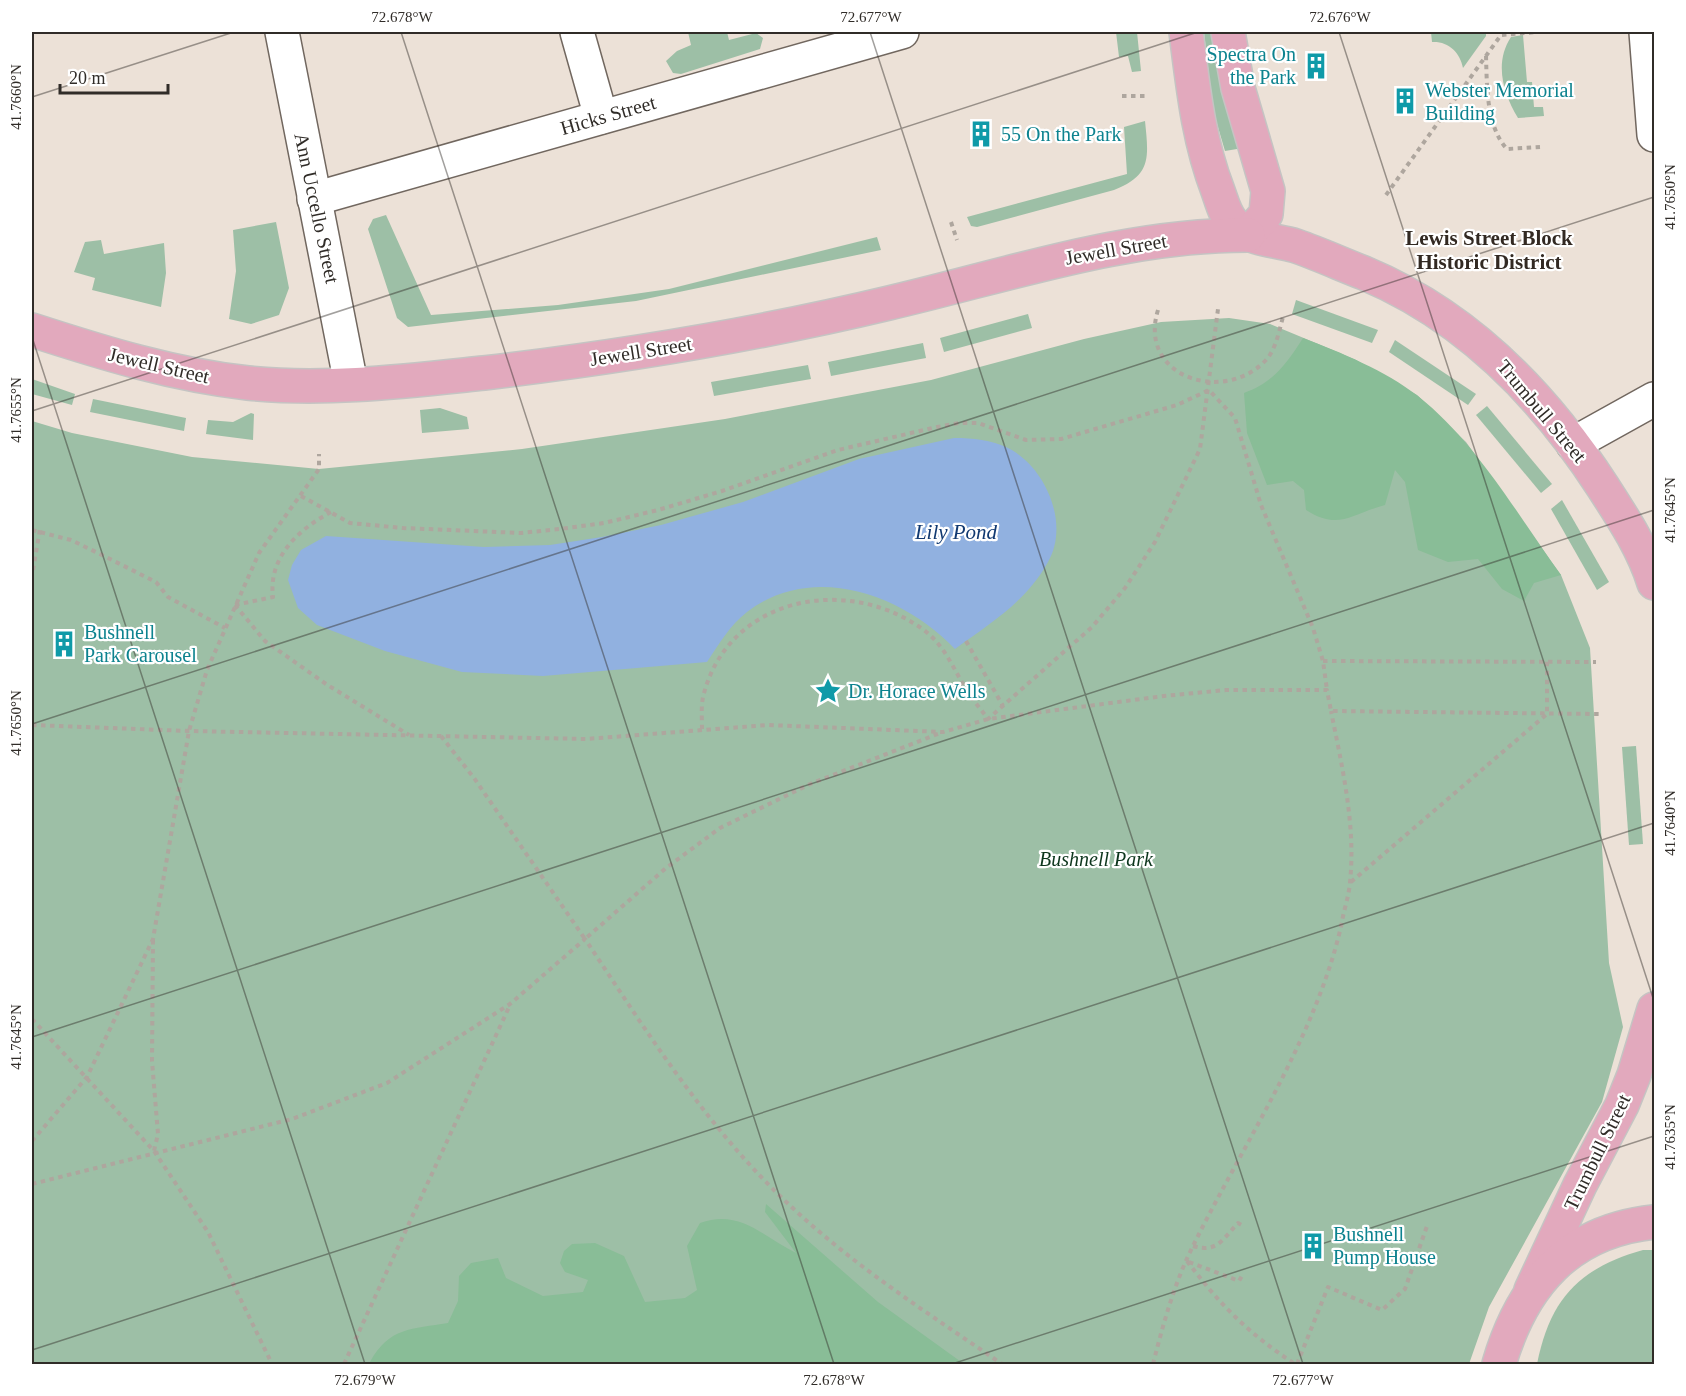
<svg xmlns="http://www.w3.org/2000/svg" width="1686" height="1396" font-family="'Times New Roman',serif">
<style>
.green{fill:#9dbfa6}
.forest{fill:#89bd97}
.water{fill:#91b1e0}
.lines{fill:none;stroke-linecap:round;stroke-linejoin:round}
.minor-casing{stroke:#71675f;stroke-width:36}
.major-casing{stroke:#c5c4c3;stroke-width:36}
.path{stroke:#aea69e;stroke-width:4;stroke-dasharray:4.5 4.5;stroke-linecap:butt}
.minor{stroke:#fff;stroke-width:33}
.major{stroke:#e2a9bd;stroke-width:33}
.ticks{fill:none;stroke:#302c28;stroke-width:1.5;stroke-opacity:0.45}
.labels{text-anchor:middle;stroke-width:4.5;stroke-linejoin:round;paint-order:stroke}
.culture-label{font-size:20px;fill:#0d838f;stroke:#fff;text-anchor:start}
.street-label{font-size:20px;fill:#302c28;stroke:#fff}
.park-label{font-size:20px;font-style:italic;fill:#0d361d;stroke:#fff}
.neighbourhood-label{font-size:21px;font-weight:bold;fill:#322922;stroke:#fff}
.water-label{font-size:21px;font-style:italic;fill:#113971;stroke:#fff}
.neatline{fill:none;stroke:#302c28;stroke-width:2}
.ticks-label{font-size:15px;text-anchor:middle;fill:#302c28}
</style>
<rect width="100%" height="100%" fill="#ece1d7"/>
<!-- green -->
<g class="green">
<polygon points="688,32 727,32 729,40 756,33 763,38 760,49 681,74 673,73 666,61 677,51 691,45"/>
<polygon points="1116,32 1137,32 1141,71 1132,72 1128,56 1119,57"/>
<polygon points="1204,32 1212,32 1222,92 1243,148 1225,151 1213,110"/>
<path d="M1431,32H1486V36L1463,68C1460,52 1448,41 1432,42Z"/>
<path d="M1523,35L1527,82H1532L1534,107H1543L1544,116L1518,118C1503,93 1494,63 1511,37Z"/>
<path d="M1145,121C1149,159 1151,175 1114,190L977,227L971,226L967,217L1127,174L1124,127Z"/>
<polygon points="386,215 431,315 558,305 669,289 877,237 881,250 636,301 408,327 397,318 368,229 373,219"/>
<polygon points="276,222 289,288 279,315 251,324 229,319 236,271 233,230"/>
<polygon points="101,240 104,254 164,243 166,273 161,307 92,290 95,278 74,272 85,242"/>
<polygon points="1296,300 1378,330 1372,343 1292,314"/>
<polygon points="1028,314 1032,328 944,352 940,338"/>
<polygon points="1229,318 1270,324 1323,346 1356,360 1417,395 1466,442 1561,575 1590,648 1609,963 1623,1027 1602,1102 1489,1307 1469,1364 32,1364 32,421 72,433 192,457 319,469 522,449 725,419 931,380 1084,339 1161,322"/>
<polygon points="1395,340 1476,394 1468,405 1389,352"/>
<polygon points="923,343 926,358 831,376 828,362"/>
<polygon points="808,365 811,379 714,396 711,382"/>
<polygon points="32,379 75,394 72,405 32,394"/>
<polygon points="93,399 186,418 184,431 90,412"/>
<polygon points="1487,406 1552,484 1541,493 1476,415"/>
<polygon points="440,408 467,417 469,429 422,433 420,410"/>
<polygon points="251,413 254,414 253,440 206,434 208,420 233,422"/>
<polygon points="1562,500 1609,582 1597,590 1551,509"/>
<polygon points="1636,746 1643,844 1629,845 1622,747"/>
<path d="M1643,1250H1654V1364H1537C1550,1299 1579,1268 1643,1250Z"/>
</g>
<!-- forest -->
<g class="forest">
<path d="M1303,338C1340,352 1386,371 1418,396C1477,443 1517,514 1561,575L1534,583L1524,601L1502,589L1478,559L1448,562L1418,550L1405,482L1395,470L1385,505C1351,514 1339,531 1306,510L1304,490L1293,481L1267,485L1247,433L1244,393C1273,383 1287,363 1303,338Z"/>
<path d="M766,1204L878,1302L964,1364H374L370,1362C389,1327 412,1329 448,1323L458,1301L459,1276L471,1263L498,1258L506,1278L543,1296L583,1292L588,1280L565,1272L560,1263L564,1251L572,1244L595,1243L624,1256L645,1302L685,1298L697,1290L687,1246L700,1223C740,1209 762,1236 796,1253L765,1212Z"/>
</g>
<!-- water -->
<path class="water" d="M954,438C973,438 991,440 1008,448C1046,467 1070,524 1048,562C1026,602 990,623 955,649C904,595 813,561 747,612C730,625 719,644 707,662L543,676L462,672L385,651L317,625L298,608L288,580L292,565L301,550L326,536L484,547L550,545L602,537L661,525L743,502L859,459Z"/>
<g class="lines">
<!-- minor casing -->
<g class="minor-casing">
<g id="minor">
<polyline points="282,32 351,384"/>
<polyline points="577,32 601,117"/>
<polyline points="1646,32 1654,135"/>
<polyline points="314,199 902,32"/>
<polyline points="1573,444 1654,399"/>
</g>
</g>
<!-- major casing -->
<g class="major-casing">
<g id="major">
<path d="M1186,32C1193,86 1198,139 1218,191C1222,202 1225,215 1233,223C1249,241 1275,239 1296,246C1319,254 1341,264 1364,273C1467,316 1543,394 1603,487C1623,518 1643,548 1654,583"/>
<polyline points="1228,32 1238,88 1268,191 1266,214 1248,235"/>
<path d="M32,330C103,353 174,375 248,383C326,391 407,381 484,373C620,357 755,335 889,303C1009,275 1123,235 1248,235"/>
<polyline points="1531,1290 1580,1185 1622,1105 1634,1075 1654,1009"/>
<path d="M1499,1364C1522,1285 1568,1231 1654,1222"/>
</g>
</g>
<!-- path -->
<g class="path">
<path d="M1486,56C1487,86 1486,126 1507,149L1540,147"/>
<polyline points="1122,96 1149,96"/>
<polyline points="1386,195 1501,35 1538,32"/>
<polyline points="951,222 957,240"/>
<path d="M1158,310C1137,377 1224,405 1266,360C1276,349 1279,331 1283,317"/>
<polyline points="301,496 350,523 403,528 521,533 560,529 604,523 658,510 722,491 838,450 937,427 959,423 978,423 1026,440 1061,439 1177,405 1209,390 1235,418 1261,505 1313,628 1323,661 1327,690"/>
<polyline points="32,530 71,540 104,556 156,582 168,597 225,628"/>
<polyline points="33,570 40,529"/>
<polyline points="235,605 265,641 326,684 409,735"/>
<path d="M235,605L273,597C268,557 299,529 331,512"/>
<polyline points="966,641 1003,706"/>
<polyline points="1323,661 1596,662"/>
<polyline points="32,725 189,731 586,739 768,725 943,732 988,719 1164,696 1226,690 1327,690 1331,711 1600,714"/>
<path d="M702,729C702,719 701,707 703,697C727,598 844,574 921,628C942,642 952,665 964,686C971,698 980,708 988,719L1092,627L1125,588L1155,542L1200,449L1218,309"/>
<polyline points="441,736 474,778 585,939 666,868 720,828 810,784 940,733"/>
<polyline points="1351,882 1547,714 1547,661"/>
<polyline points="153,940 152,1061 158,1134 154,1151"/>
<polyline points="32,1019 154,1151 208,1232 272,1364"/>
<polyline points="32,1141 87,1077 153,939 189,731 207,670 259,553 319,469 319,454"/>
<path d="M32,1184L292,1119L387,1083L510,1004L585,939C649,1035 711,1134 797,1212C860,1270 932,1316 1002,1364"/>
<path d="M1193,1246C1217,1253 1222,1240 1238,1223L1245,1227"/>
<path d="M1187,1261C1220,1305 1249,1334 1295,1364"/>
<polyline points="1189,1262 1239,1281 1243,1274"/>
<polyline points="344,1364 510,1005"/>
<path d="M1153,1364C1163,1325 1174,1284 1192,1248C1243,1144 1317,1036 1342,922C1344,909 1349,896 1350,882C1356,826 1342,766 1331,711"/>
<polyline points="1297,1364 1328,1287 1382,1310 1405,1289 1427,1226"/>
</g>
<!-- minor -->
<use href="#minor" class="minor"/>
<!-- major -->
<use href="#major" class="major"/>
</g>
<!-- ticks -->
<path class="ticks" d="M401,32L834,1364M870,32L1303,1364M1339,32L1654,1001M32,97L234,32M32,337L365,1364M32,411L1198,32M32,724L1654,197M32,1037L1654,510M32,1350L1654,823M952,1364L1654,1136"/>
<!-- icons -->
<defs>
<g id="building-bare" transform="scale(2.07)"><path d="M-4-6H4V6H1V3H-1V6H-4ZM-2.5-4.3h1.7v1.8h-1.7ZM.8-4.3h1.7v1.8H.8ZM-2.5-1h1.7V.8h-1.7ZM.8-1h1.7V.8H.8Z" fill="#0f9aa8" stroke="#fff" stroke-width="2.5" paint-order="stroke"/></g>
<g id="sight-bare" transform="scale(2.07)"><path d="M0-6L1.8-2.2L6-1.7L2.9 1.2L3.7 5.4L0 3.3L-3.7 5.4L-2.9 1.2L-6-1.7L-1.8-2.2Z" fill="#0f9aa8" stroke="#fff" stroke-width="2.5" paint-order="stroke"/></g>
</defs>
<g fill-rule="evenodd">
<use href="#building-bare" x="1316" y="66"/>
<use href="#building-bare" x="1405" y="101"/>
<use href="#building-bare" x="981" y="134"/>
<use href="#building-bare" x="64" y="644"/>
<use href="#sight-bare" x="828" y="691"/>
<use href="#building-bare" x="1313" y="1246"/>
</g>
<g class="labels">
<!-- culture labels -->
<g class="culture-label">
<text x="1296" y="61" text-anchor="end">Spectra On<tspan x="1296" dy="23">the Park</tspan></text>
<text x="1425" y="97">Webster Memorial<tspan x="1425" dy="23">Building</tspan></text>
<text x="1001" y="141">55 On the Park</text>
<text x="84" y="639">Bushnell<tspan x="84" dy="23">Park Carousel</tspan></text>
<text x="848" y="698">Dr. Horace Wells</text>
<text x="1333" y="1241">Bushnell<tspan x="1333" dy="23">Pump House</tspan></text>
</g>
<!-- street labels -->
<g class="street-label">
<text transform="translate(608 115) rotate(-16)" y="7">Hicks Street</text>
<text transform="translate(317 208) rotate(78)" y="7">Ann Uccello Street</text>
<text transform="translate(1116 249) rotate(-10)" y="7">Jewell Street</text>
<text transform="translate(641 351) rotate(-9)" y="7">Jewell Street</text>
<text transform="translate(159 365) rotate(13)" y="7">Jewell Street</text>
<text transform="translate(1542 411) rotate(50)" y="7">Trumbull Street</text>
<text transform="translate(1597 1152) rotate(-64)" y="7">Trumbull Street</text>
</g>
<!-- park labels -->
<g class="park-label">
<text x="1096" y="866">Bushnell Park</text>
</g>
<!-- neighbourhood labels -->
<g class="neighbourhood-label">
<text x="1489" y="245">Lewis Street Block<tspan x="1489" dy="24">Historic District</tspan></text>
</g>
<!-- water labels -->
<g class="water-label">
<text x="956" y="539">Lily Pond</text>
</g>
</g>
<!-- border -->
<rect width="1686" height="1396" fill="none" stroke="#ffffff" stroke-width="66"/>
<!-- scale -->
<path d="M60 84v9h108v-9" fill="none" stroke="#302c28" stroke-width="3"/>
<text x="69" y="84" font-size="18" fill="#302c28" stroke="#ffffff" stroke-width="4.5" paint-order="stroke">20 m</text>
<rect x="33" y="33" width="1620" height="1330" class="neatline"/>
<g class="ticks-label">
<text x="402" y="22">72.678°W</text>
<text x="871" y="22">72.677°W</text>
<text x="1340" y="22">72.676°W</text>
<text transform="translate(16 97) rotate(-90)" y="5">41.7660°N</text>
<text transform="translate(1670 197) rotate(-90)" y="5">41.7650°N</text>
<text transform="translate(16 410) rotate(-90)" y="5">41.7655°N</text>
<text transform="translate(1670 510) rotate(-90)" y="5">41.7645°N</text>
<text transform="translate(16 723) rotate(-90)" y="5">41.7650°N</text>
<text transform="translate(1670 823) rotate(-90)" y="5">41.7640°N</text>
<text transform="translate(16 1037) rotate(-90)" y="5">41.7645°N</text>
<text transform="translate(1670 1137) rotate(-90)" y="5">41.7635°N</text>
<text x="365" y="1385">72.679°W</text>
<text x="834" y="1385">72.678°W</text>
<text x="1303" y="1385">72.677°W</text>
</g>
</svg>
